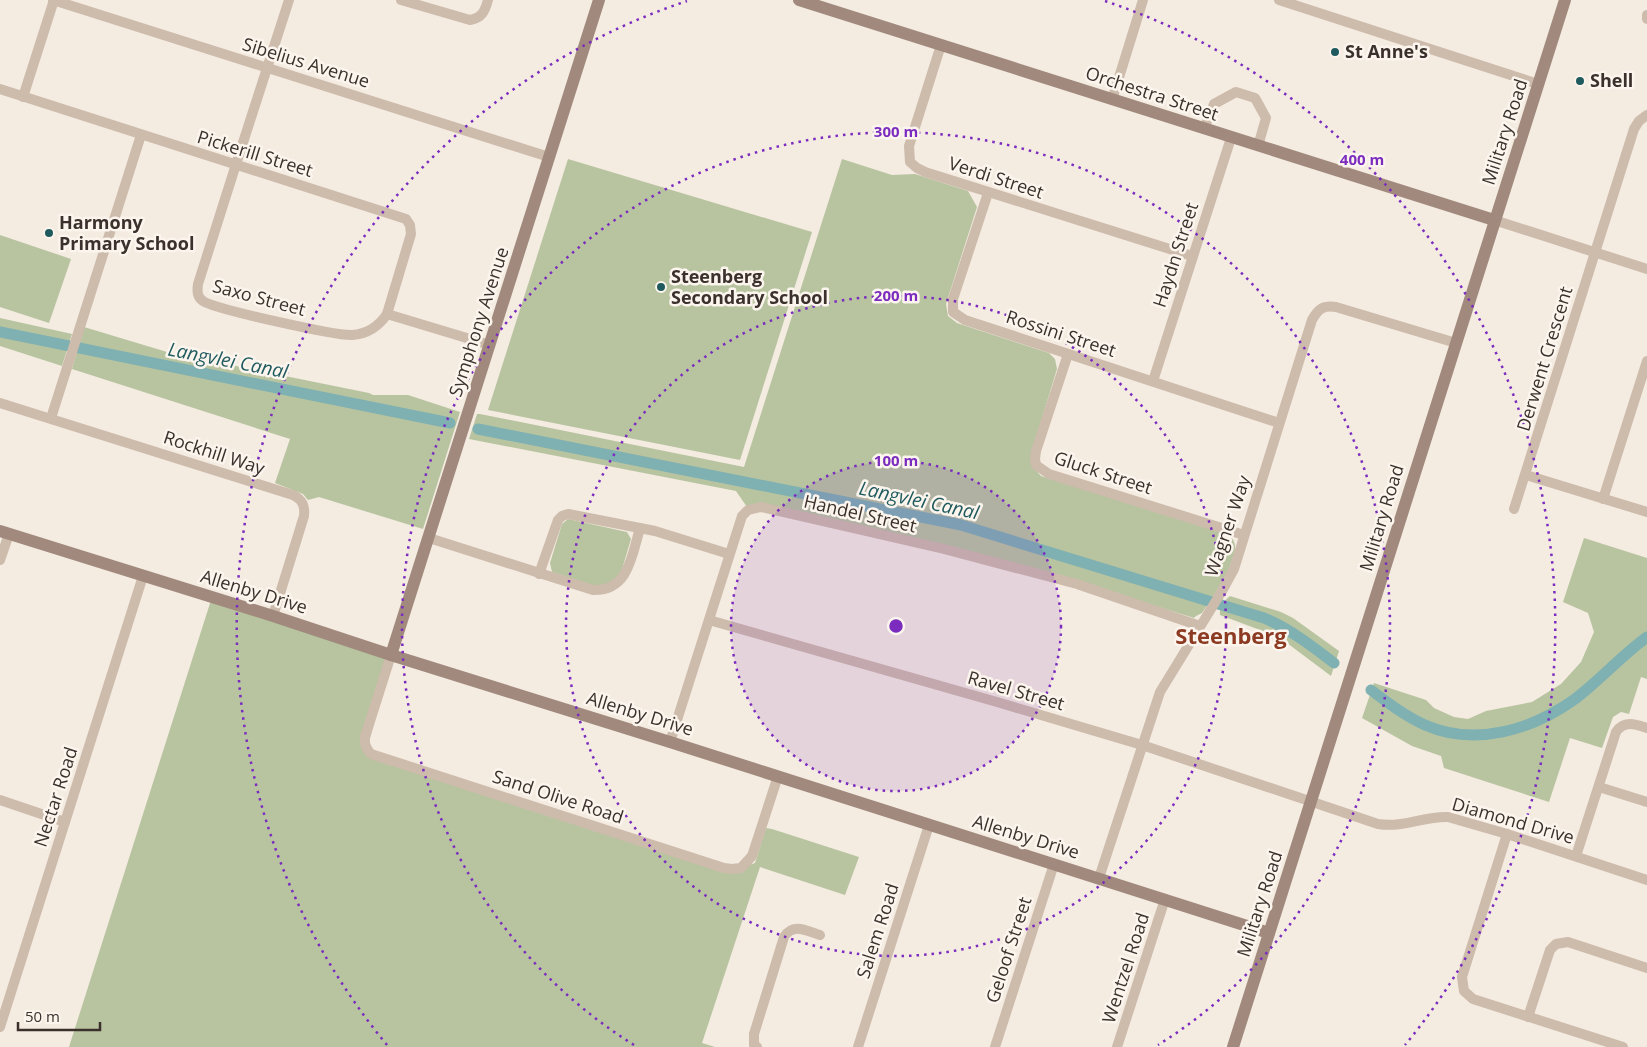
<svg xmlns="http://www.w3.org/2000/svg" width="1647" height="1047" font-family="'Open Sans',sans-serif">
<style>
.green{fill:#b8c4a0}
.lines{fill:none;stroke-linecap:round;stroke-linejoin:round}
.canal{stroke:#7fb0b2;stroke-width:11}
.street{stroke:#cdbbac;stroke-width:10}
.secondary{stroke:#a18a7d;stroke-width:12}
.ring{fill:none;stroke:#7b2cbf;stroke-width:2.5;stroke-dasharray:2.5 5}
.poi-dot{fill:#1f5a5e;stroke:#fbf5ee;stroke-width:2}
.labels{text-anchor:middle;stroke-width:5;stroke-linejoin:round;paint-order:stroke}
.poi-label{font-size:18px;font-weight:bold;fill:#3b302b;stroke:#fbf5ee;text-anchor:start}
.street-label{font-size:18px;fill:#3b302b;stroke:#fbf5ee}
.water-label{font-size:19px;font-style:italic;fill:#1f5a5e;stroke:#fbf5ee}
.district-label{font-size:22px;font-weight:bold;fill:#8c3b22;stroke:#fbf5ee}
.centre{fill:#7b2cbf;stroke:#fbf5ee;stroke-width:2.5}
.ring-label{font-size:15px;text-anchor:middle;font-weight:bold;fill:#7b2cbf;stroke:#fbf5ee;stroke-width:5;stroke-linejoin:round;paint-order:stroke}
</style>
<rect width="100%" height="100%" fill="#f4ebe1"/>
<!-- green -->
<g class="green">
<polygon points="568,159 812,232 740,460 488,410"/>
<path d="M842,159L892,175L915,174L968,191L977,207L946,304L948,316L957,323L1049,353L1055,359L1057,369L1031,454L1033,467L1041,476L1225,533C1230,536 1234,539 1235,545C1237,562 1212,599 1202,613L1196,616L1194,618L1069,579L747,507L736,491L469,439L477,414H480L744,467Z"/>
<polygon points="0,235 71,259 49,323 0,307"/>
<polygon points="0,318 72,334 62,366 0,346"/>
<polygon points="84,327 167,352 369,393 373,395 408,395 460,412 423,529 319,497 308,500 303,494 275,483 290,439 72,369"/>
<polygon points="568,519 627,532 631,539 620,576 600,588 552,572 550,563 562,524"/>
<polygon points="1584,538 1647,558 1647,679 1641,677 1629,714 1621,712 1613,717 1602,748 1570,738 1549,802 1444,768 1441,756 1412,746 1362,718 1374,683 1426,700 1434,708 1454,717 1468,719 1486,711 1532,702 1561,684 1581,662 1594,632 1588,613 1563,602"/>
<path d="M1230,596L1281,612L1293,618L1339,651L1331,676L1287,643L1268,633L1220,615C1219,607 1224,601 1230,596Z"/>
<polygon points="212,597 391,655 367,750 724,868 741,868 755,863 766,828 772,829 859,857 845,895 760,867 702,1043 715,1047 69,1047"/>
</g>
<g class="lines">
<!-- canal -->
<g class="canal">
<polyline points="0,332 450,423"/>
<path d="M478,429L961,525L1264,618C1290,629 1312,646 1334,663"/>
<path d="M1371,690C1388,703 1405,716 1425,725C1475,747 1532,730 1575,699C1600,680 1621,656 1647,637"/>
</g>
<!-- street -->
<g class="street">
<polyline points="53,0 549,157"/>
<path d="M401,0L470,20C482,18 485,11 488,0"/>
<polyline points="1279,0 1538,84"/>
<polyline points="1647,15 1647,19"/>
<polyline points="941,45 909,146 910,162 917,168 925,172 1192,256"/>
<path d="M0,89L406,219L410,225L411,234L387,314C379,326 367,334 352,335C337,336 214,309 203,301C197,297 197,291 198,284C228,189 258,95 289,0"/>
<polyline points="23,97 54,0"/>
<polyline points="1112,100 1143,0"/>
<polyline points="1204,129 1214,104 1236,92 1255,98 1266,118 1258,146"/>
<polyline points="988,193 953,299 953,312 965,320 1279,423"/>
<polyline points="1494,220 1647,269"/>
<polyline points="387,314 490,345"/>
<polyline points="1068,354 1036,451 1035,459 1036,465 1049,474 1244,535"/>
<polyline points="1153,381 1231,138"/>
<path d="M0,403L293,495C303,500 305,506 304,516L273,616"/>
<polyline points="51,418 141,135"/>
<polyline points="1526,475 1647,512"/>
<polyline points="1603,499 1647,361"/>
<polyline points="1514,509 1634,129 1639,121 1647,115"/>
<path d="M429,538L593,590C629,591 632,555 640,528"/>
<polyline points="0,560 9,534"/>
<polyline points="539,574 558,520 562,516 568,514 655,531 729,554"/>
<path d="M709,620L997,702L1142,745L1378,824C1405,828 1423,816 1448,817L1507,834L1647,880"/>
<path d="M391,655L365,737C364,744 366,749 371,754L724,868L732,869L741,868L752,856L778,776"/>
<polyline points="670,742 742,516 748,510 761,507 944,549 1077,584 1200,626"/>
<polyline points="1599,787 1647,802"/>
<polyline points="0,800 65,822"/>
<polyline points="1507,834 1462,977 1464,991 1473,999 1623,1047"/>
<path d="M1576,856L1616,732C1624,720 1635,724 1647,728"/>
<path d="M1099,878L1160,692L1222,591L1234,569L1312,320C1318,309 1323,305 1336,307L1456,343"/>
<polyline points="1528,1017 1550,950 1556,944 1568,942 1647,968"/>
<polyline points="0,1027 143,576"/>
<path d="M757,1047L754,1045V1034L784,937C793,922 807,931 820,935"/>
<polyline points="858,1047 929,825"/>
<polyline points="995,1047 1054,864"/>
<polyline points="1117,1047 1165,899"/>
</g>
<!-- secondary -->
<g class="secondary">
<polyline points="799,0 1494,220"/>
<polyline points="0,531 273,616 391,655 670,742 1269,933"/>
<polyline points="391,655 599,0"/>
<polyline points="1233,1047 1565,0"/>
</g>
</g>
<!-- distance rings -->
<circle cx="896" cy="626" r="165" fill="#7b2cbf" fill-opacity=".12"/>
<g class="ring">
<circle cx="896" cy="626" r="165"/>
<circle cx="896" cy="626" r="330"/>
<path d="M634 1045A494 494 0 1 1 1158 1045"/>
<path d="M387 1045A659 659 0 0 1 687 1M1105 1A659 659 0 0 1 1405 1045"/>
</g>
<!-- markers -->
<g class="poi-dot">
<circle cx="1335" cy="52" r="5"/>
<circle cx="1580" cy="81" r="5"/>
<circle cx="49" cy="233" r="5"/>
<circle cx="661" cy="287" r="5"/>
</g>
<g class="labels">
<!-- poi labels -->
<g class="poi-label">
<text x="1345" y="58">St Anne's</text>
<text x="1590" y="87">Shell</text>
<text x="59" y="229">Harmony<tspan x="59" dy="21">Primary School</tspan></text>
<text x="671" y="283">Steenberg<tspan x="671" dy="21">Secondary School</tspan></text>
</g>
<!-- street labels -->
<g class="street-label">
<text transform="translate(306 63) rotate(17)" y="6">Sibelius Avenue</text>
<text transform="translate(1152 94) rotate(18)" y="6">Orchestra Street</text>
<text transform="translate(1505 132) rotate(-72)" y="6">Military Road</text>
<text transform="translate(255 154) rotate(17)" y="6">Pickerill Street</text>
<text transform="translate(996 178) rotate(18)" y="6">Verdi Street</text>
<text transform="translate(1176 255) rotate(-72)" y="6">Haydn Street</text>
<text transform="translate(259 298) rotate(15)" y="6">Saxo Street</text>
<text transform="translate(479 322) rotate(-72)" y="6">Symphony Avenue</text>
<text transform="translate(1061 334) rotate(18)" y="6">Rossini Street</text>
<text transform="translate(1545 359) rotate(-73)" y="6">Derwent Crescent</text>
<text transform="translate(214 453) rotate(18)" y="6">Rockhill Way</text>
<text transform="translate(1103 473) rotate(18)" y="6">Gluck Street</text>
<text transform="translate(860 514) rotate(13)" y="6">Handel Street</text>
<text transform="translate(1382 518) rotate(-73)" y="6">Military Road</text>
<text transform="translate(1228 526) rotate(-71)" y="6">Wagner Way</text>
<text transform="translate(254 592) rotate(17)" y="6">Allenby Drive</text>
<text transform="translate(1016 691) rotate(16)" y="6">Ravel Street</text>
<text transform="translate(640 714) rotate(17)" y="6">Allenby Drive</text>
<text transform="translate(56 797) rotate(-72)" y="6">Nectar Road</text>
<text transform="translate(558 797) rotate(18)" y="6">Sand Olive Road</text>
<text transform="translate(1513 821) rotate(16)" y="6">Diamond Drive</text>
<text transform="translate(1026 837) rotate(17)" y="6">Allenby Drive</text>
<text transform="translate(1260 904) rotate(-72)" y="6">Military Road</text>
<text transform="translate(878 931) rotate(-72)" y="6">Salem Road</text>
<text transform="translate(1009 950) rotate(-72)" y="6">Geloof Street</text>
<text transform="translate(1126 968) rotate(-72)" y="6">Wentzel Road</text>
</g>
<!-- water labels -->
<g class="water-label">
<text transform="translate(228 360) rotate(11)" y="7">Langvlei Canal</text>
<text transform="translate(919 500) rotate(12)" y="7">Langvlei Canal</text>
</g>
<!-- district labels -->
<g class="district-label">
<text x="1231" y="644">Steenberg</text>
</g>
</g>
<circle cx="896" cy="626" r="8" class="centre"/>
<g class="ring-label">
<text x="896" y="137">300 m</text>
<text x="1362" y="165">400 m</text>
<text x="896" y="301">200 m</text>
<text x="896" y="466">100 m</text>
</g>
<!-- scale -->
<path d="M18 1022v8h82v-8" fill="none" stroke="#3b302b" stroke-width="2.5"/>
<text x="25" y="1022" font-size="15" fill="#3b302b" stroke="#fbf5ee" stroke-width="4" paint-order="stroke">50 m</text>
</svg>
